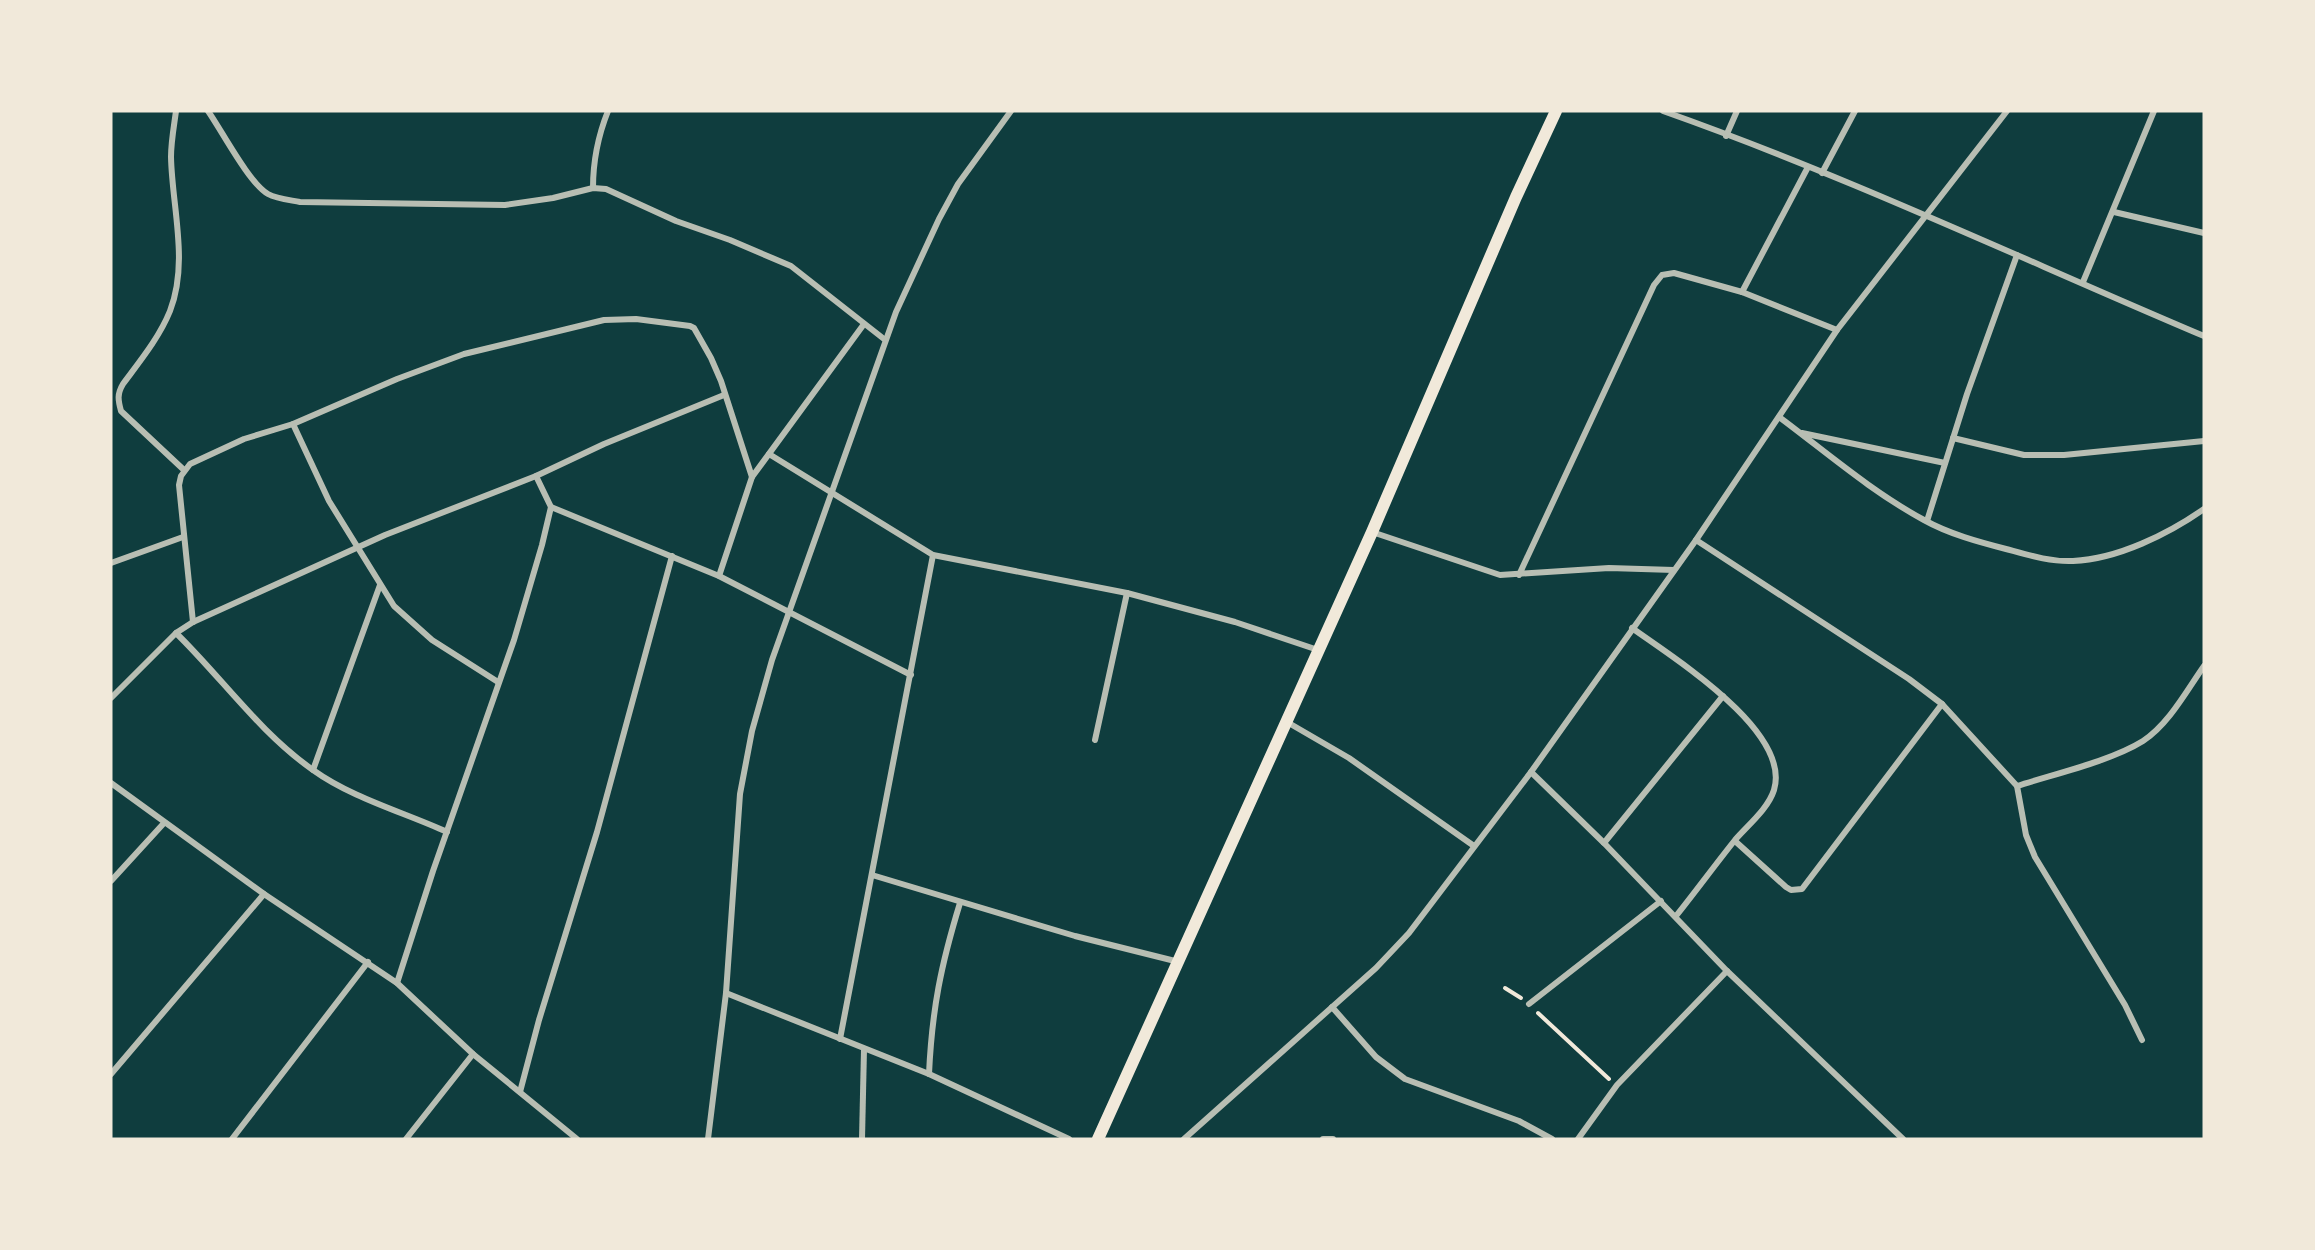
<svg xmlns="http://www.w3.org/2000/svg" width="2315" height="1250" font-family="'Fira Sans',sans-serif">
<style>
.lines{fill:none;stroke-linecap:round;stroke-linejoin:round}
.path{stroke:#f1e9da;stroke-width:4}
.minor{stroke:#b8beb3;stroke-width:6}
.secondary{stroke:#f1e9da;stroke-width:12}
</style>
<rect width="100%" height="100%" fill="#0f3d3e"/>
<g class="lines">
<!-- path -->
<g class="path">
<polyline points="1505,988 1521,998"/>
<polyline points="1538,1013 1609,1079"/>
</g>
<!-- minor -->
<g class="minor">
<path d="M176,111C174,126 171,142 171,157C172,207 189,262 170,311C159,338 140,361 123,384C117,394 118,400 121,411L184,470"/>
<path d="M208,111C222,131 249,183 268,194C277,199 290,200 300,202L505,205L553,198L593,188L606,189L676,221L730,240L791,266L884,339"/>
<path d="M1663,111C1847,176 2024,260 2204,336"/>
<polyline points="1726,136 1737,111"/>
<polyline points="1822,173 1855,111"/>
<path d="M593,188C593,161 598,136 608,111"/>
<polyline points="2114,212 2204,233"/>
<polyline points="2083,282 2154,111"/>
<polyline points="1742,292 1808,167"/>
<path d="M1779,417C1826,452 1872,492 1924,520C1949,534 1979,542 2006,549C2028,555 2050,562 2073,561C2118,559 2168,534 2204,509"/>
<polyline points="293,424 329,501 394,606 432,640 498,682"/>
<polyline points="1802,433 1945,463"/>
<polyline points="1953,438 2024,455 2064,455 2204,441"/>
<polyline points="769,454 933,555 1127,593 1235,622 1318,650"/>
<polyline points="752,477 864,324"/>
<polyline points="551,507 719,576 911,675"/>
<polyline points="1927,521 1967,394 2017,255"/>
<polyline points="1372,532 1500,575 1609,568 1674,570"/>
<polyline points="1696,540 1909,679 1942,704 2017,786 2026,835 2035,857 2125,1005 2142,1040"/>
<polyline points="111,563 183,537"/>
<polyline points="1519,575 1654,285 1662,275 1674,273 1742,292 1837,330"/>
<polyline points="193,622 179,485 181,476 190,464 244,439 293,424 397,379 464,354 604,320 636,319 690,326 694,328 711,358 721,381 752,477 719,576"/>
<path d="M1632,628C1672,657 1792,731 1774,790C1768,809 1748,825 1735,840C1715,865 1696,891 1676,916"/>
<path d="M176,633C222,678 260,733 313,770C352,798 403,812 447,832"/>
<polyline points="111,698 176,633 193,622 385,535 536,476 604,444 724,395"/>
<polyline points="1287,722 1349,758 1474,846"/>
<polyline points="1095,740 1127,593"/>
<polyline points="313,770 380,585"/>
<polyline points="1531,772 1604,843 1727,971 1903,1139"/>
<polyline points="111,783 264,894 397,983 473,1054 577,1139"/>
<path d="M2017,786C2054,774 2111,761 2143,741C2169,724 2187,690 2204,666"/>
<polyline points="1735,841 1786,887 1791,890 1802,889 1942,704"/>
<polyline points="1604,843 1723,696"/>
<polyline points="872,875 1075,936 1179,962"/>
<polyline points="111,881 164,823"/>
<polyline points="397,983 433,871 514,640 542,545 551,507 536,476"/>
<polyline points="726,993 929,1074 1069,1139"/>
<polyline points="1529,1004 1661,901"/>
<polyline points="1332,1007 1376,1057 1405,1079 1519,1121 1552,1139"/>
<polyline points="840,1039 933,555"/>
<polyline points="111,1074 264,894"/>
<path d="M929,1074C932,1009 941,965 960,903"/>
<polyline points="520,1092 539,1020 597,832 672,556"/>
<polyline points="232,1139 368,962"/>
<polyline points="406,1139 473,1054"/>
<polyline points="708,1139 726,993 740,794 752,731 772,660 896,312 939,219 958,184 1011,111"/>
<polyline points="862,1139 864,1049"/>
<polyline points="1184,1139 1376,968 1409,933 1531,772 1696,540 1837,330 2007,111"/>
<polyline points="1323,1139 1333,1139"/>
<polyline points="1578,1139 1617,1085 1727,971"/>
</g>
<!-- secondary -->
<polyline class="secondary" points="1098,1139 1372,532 1516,197 1556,111"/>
</g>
<!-- border -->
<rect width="2315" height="1250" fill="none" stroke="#f1e9da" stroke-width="225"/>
</svg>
